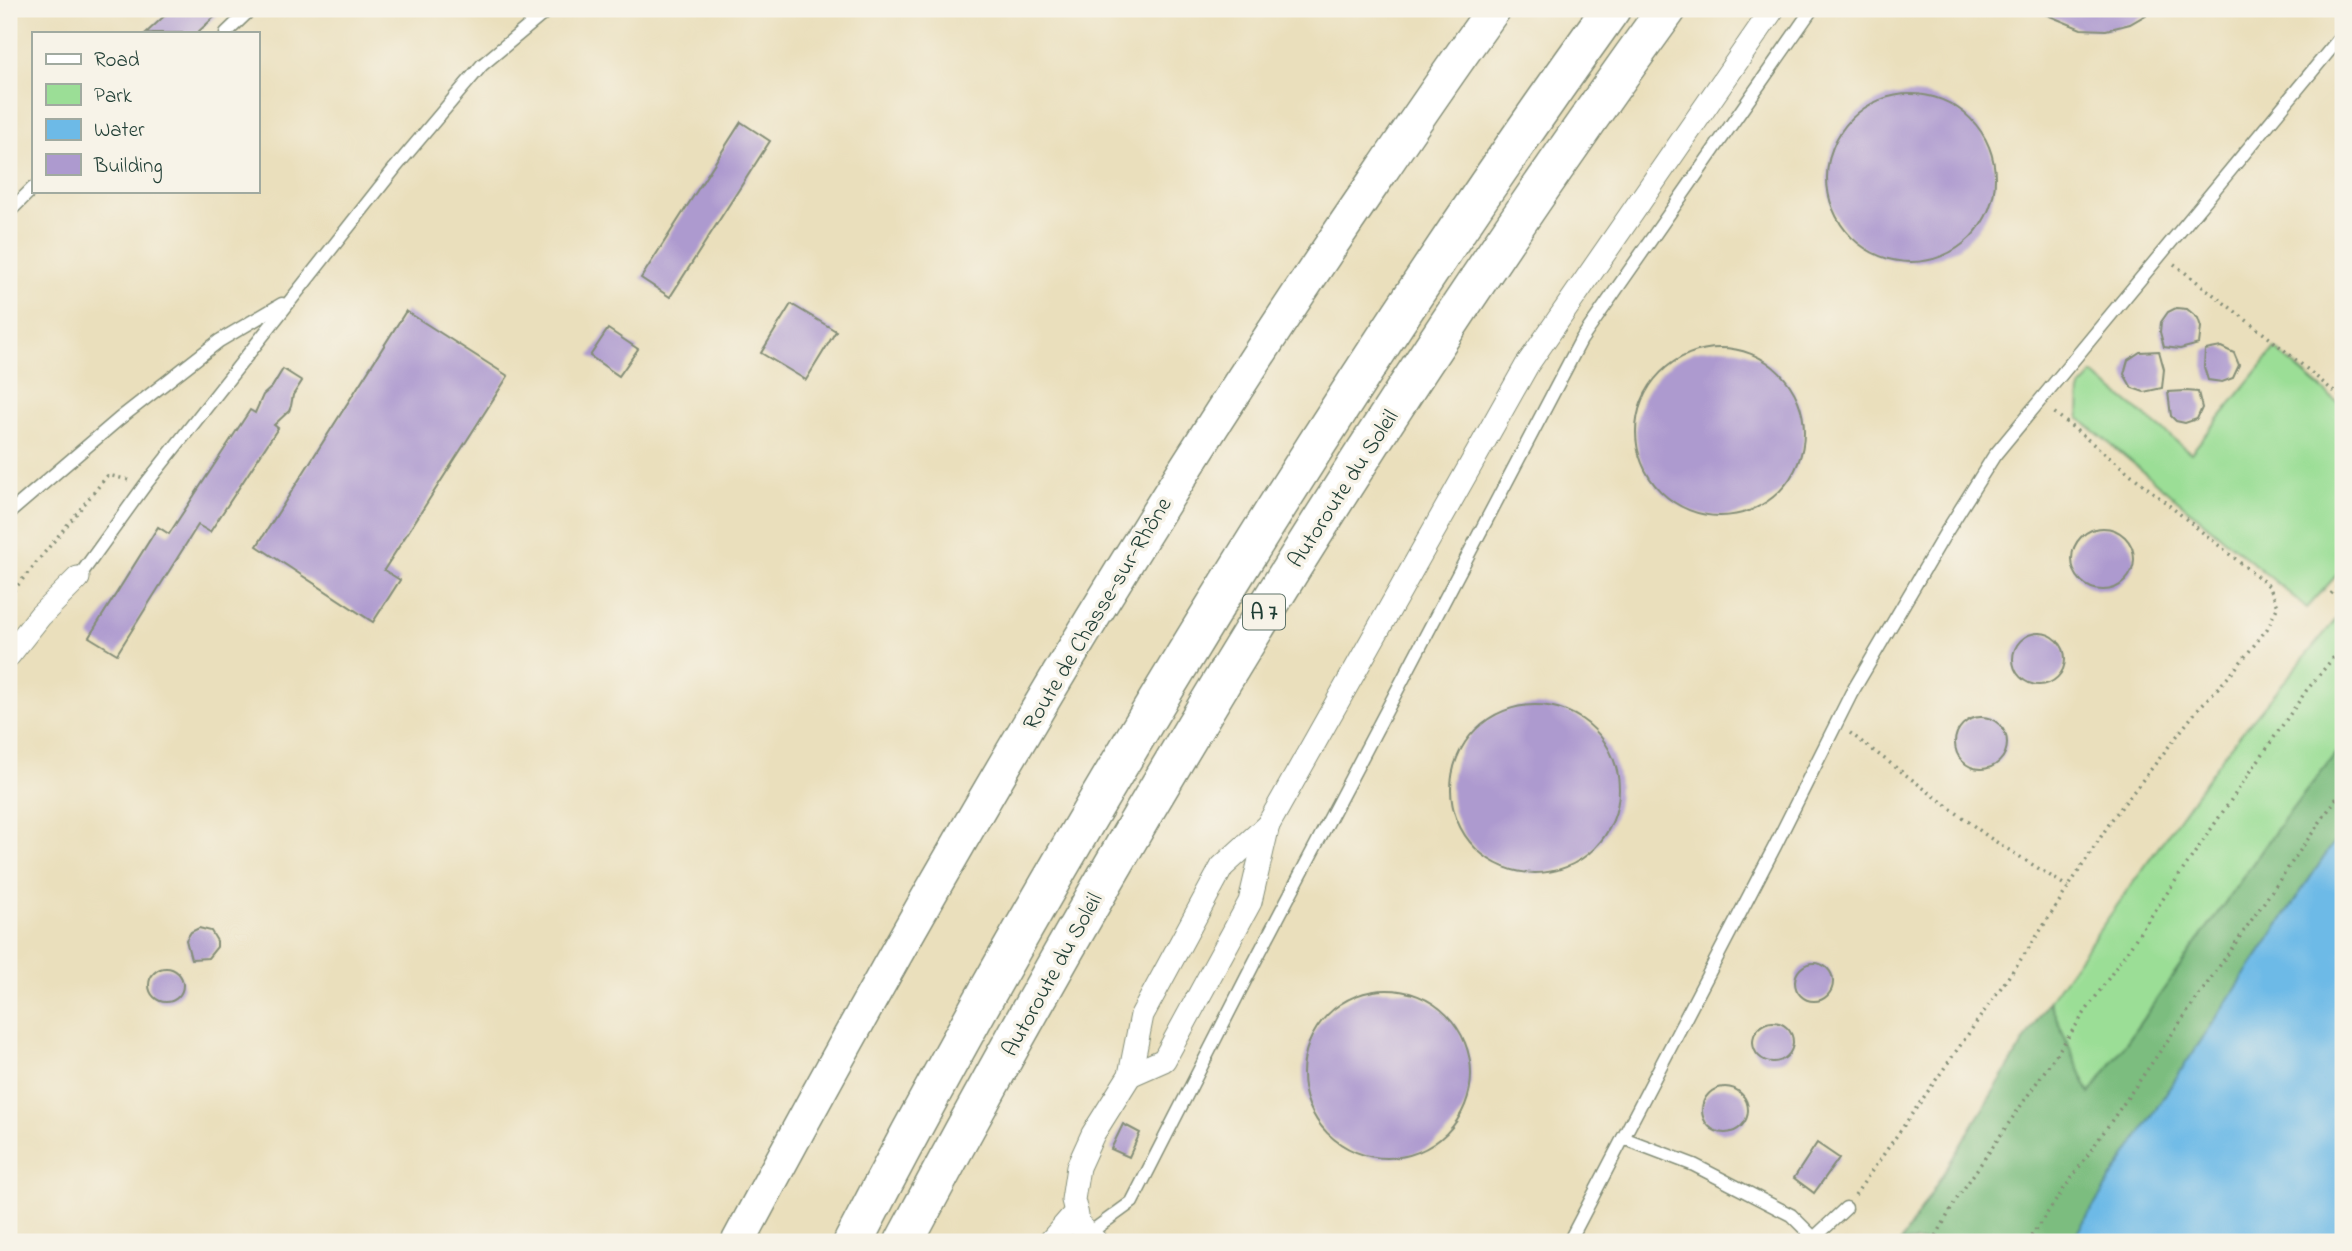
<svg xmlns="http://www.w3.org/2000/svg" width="2352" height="1251" font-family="'Indie Flower',sans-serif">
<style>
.green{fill:#9bde96;stroke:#5d8e65;stroke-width:2}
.forest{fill:#7cbd7f;stroke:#4e7d5a;stroke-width:2}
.water{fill:#6dbae7;stroke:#467c8e;stroke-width:2}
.building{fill:#ad9acf}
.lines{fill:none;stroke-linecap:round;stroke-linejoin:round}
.service-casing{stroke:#848e78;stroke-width:15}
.minor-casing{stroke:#848e78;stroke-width:25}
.secondary-casing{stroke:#848e78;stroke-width:36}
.motorway-casing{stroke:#848e78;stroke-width:41}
.path{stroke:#848e78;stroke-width:3.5;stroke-dasharray:2 5;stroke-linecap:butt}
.service{stroke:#fff;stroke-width:12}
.minor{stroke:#fff;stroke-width:23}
.secondary{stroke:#fff;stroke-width:33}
.motorway{stroke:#fff;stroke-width:38}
.labels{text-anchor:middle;stroke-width:7;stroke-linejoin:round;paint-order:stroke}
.shield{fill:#f7f3e8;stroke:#60746a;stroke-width:2}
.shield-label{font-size:21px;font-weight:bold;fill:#1f3d34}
.street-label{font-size:23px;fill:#1f3d34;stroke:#f7f3e8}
</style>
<rect width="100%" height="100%" fill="#f7f3e8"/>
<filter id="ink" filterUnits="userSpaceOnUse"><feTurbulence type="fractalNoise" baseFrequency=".0143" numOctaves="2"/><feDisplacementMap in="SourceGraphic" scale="14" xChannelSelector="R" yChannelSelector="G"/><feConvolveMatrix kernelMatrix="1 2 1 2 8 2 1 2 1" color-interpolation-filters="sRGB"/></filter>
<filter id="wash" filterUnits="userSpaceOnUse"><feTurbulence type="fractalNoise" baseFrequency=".00686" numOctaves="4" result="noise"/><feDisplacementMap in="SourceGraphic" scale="28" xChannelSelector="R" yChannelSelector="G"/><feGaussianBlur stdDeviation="1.57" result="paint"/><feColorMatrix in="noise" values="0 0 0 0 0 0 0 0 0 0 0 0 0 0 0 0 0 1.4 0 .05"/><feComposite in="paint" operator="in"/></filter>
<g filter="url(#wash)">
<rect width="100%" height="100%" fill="#eadfbc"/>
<!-- green -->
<g class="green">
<polygon points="2275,349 2343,407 2343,568 2307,608 2079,418 2080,388 2093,374 2191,453"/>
<polygon points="2343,611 2343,744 2282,822 2089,1095 2049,1001 2229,748"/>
</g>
<!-- forest -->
<polygon class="forest" points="2343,744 2343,829 2172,1084 2071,1242 1901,1242 2049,1001 2090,1094 2282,822"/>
<!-- water -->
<polygon class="water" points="2343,829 2343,1242 2071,1242 2172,1084"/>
<g id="blocks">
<!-- building -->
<g class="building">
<polygon points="172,9 223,9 197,33 146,33"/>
<polygon points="2033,9 2156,9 2130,24 2106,30 2081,29"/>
<circle cx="1911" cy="178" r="84"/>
<polygon points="741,122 770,141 670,297 641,278"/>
<polygon points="791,304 836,331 806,380 761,353"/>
<polygon points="2176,308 2187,309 2198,318 2201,327 2199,344 2180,349 2164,347 2160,332 2161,322 2168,312"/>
<polygon points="406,311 508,376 384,570 400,580 373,622 257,546"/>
<polygon points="608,329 638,349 619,376 590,356"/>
<polygon points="2221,347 2234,353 2239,365 2233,378 2222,382 2208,380 2204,367 2205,350"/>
<circle cx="1720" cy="432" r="84"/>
<polygon points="2159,351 2164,369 2162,388 2144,392 2132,388 2124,374 2128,360 2140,352"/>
<polygon points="283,369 302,381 293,395 291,406 289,411 274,425 278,428 210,532 198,525 117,654 89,637 158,527 169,534 250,410 255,413 263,395 272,387"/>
<polygon points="2186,391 2198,392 2202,408 2197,419 2185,423 2176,421 2171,416 2168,392"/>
<circle cx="2103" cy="559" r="31"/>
<circle cx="2039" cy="659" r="26"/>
<circle cx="1535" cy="789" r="84"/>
<circle cx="1981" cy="743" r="26"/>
<polygon points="199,928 211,931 217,941 217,947 208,958 191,959 186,940 191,932"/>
<circle cx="1814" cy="982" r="19"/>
<circle cx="166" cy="985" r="17"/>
<circle cx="1387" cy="1074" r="84"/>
<circle cx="1773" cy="1042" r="20"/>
<circle cx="1725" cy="1110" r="23"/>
<polygon points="1123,1124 1140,1133 1129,1157 1111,1149"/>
<polygon points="1817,1143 1839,1158 1814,1193 1794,1178"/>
</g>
</g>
</g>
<g filter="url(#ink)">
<use href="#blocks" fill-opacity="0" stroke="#848e78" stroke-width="2"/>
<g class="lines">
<!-- service casing -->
<g class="service-casing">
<g id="service">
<polyline points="226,33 251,9"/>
<polyline points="9,212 33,188"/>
<polyline points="9,513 119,419 219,341 282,304"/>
<polyline points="78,578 145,485 395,168 482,65 549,9"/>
<polyline points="1623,1138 1694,1165 1791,1215 1814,1238 1813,1242"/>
<polyline points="1088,1234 1132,1202 1254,963 1581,340 1812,9"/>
<polyline points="1814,1238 1846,1208"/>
<polyline points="1569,1242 1775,846 1851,694 1945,534 1994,456 2343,34"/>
</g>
</g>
<!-- minor casing -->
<g class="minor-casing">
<g id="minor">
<polyline points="9,655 40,616 78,578"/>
<polyline points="1130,1075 1164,1060 1250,902 1268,825"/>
<polyline points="1050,1242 1076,1212"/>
<polyline points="1096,1242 1079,1225 1076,1212 1073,1200 1078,1167 1093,1134 1130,1075 1142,1015 1222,867 1268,825 1527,365 1773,9"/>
</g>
</g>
<!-- secondary casing -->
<g class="secondary-casing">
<path id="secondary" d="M738,1242C933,876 1143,518 1378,176C1416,120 1454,64 1494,9"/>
</g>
<!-- motorway casing -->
<g class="motorway-casing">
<g id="motorway">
<path d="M853,1242C947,1059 1050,879 1156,703C1299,466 1450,233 1611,9"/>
<path d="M904,1242C1131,815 1383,401 1667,9"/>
</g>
</g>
<!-- path -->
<g class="path">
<polyline points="2174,264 2272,340 2343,399"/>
<polyline points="2331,594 2343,580"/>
<polyline points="9,596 108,475 129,480"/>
<polyline points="1850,733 1990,838 2068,887"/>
<polyline points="1855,1195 2033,942 2113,818 2198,709 2231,674 2267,629 2278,606 2269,586 2051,410"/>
<polyline points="1933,1242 1956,1200 2306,691 2343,646"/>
<polyline points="2027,1242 2343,789"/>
</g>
<!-- service -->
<use href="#service" class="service"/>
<!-- minor -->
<use href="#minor" class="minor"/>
<!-- secondary -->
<use href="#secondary" class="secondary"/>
<!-- motorway -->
<use href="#motorway" class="motorway"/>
</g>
</g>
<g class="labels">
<!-- shield labels -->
<rect class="shield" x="1243" y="594.5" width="42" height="35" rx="5"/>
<g class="shield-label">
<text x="1264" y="619">A 7</text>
</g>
<!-- street labels -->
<g class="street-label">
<text transform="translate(1342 488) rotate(-57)" y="8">Autoroute du Soleil</text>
<text transform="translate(1096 613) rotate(-59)" y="8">Route de Chasse-sur-Rhône</text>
<text transform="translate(1051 974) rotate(-61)" y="8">Autoroute du Soleil</text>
</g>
</g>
<!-- margin -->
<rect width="2352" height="1251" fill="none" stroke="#f7f3e8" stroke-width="35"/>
<!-- legend -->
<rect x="32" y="32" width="228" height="161" fill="#f7f3e8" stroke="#a1aaa0" stroke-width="2"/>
<rect x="46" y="54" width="35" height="10" fill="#ffffff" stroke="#a1aaa0" stroke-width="2"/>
<text x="94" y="66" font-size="21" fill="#1f3d34">Road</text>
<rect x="46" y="84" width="35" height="21" fill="#9bde96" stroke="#a1aaa0" stroke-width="2"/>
<text x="94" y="102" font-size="21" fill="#1f3d34">Park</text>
<rect x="46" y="119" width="35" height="21" fill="#6dbae7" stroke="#a1aaa0" stroke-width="2"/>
<text x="94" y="136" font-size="21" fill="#1f3d34">Water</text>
<rect x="46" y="154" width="35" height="21" fill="#ad9acf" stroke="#a1aaa0" stroke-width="2"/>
<text x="94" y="172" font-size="21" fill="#1f3d34">Building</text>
</svg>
